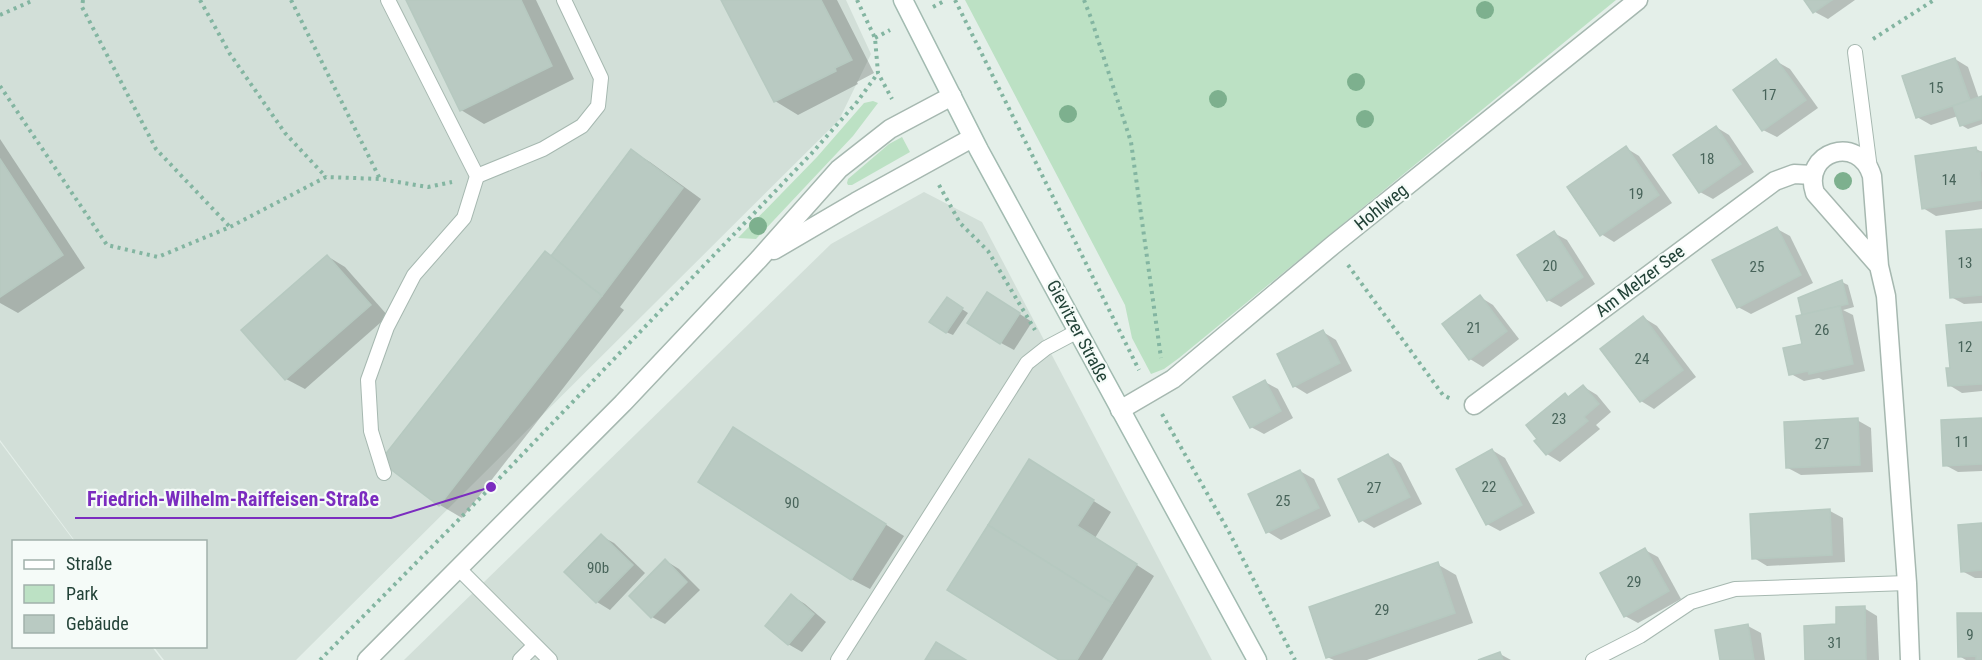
<svg xmlns="http://www.w3.org/2000/svg" width="1982" height="660" font-family="'Roboto Condensed',sans-serif">
<style>
.built{fill:#d2dfd8}
.green{fill:#bce1c4}
.shadow{fill:#0003}
.building{fill:#b9cac2;stroke:#b6c9c0;stroke-width:1.5}
.lines{fill:none;stroke-linecap:round;stroke-linejoin:round}
.service-casing{stroke:#a6b8b0;stroke-width:16}
.minor-casing{stroke:#a6b8b0;stroke-width:21}
.secondary-casing{stroke:#a2bbb1;stroke-width:21}
.path{stroke:#83b5a1;stroke-width:4;stroke-dasharray:3 4.5;stroke-linecap:butt}
.service{stroke:#fff;stroke-width:14}
.minor{stroke:#fff;stroke-width:18}
.secondary{stroke:#fff;stroke-width:18}
.tree{fill:#7db08e}
.labels{text-anchor:middle;stroke-width:4.5;stroke-linejoin:round;paint-order:stroke}
.number-label{font-size:15px;fill:#48645a}
.street-label{font-size:18px;fill:#224237;stroke:#f5fbf8}
.leader{fill:none;stroke:#7b2cbf;stroke-width:2}
.callout-dot{fill:#7b2cbf;stroke:#f5fbf8;stroke-width:2}
.callout-label{font-size:20px;text-anchor:middle;font-weight:bold;fill:#7b2cbf;stroke:#f5fbf8;stroke-width:4.5;stroke-linejoin:round;paint-order:stroke}
</style>
<rect width="100%" height="100%" fill="#e4efe9"/>
<!-- built -->
<g class="built">
<polygon points="0,0 846,0 871,54 839,120 296,660 164,660 154,647 206,646 206,542 75,541 0,440"/>
<polygon points="924,192 982,222 1212,660 404,660 831,244"/>
<polygon points="0,442 74,541 14,542 14,646 152,647 162,660 0,660"/>
</g>
<!-- green -->
<g class="green">
<polygon points="965,0 1616,0 1179,358 1164,369 1151,374 1132,338 1125,305"/>
<polygon points="873,101 878,103 853,136 756,239 738,238 817,157 864,103"/>
<polygon points="902,137 910,152 852,185 848,185 847,183 848,179 889,144"/>
</g>
<!-- shadow -->
<g class="shadow">
<polygon points="408,0 536,0 574,79 484,124 461,110"/>
<polygon points="722,0 837,0 874,73 857,82 858,84 798,115 775,101"/>
<polygon points="1806,0 1855,0 1828,19 1815,12"/>
<polygon points="1955,59 1968,67 1979,99 1982,98 1982,124 1968,129 1961,125 1958,116 1931,125 1917,117"/>
<polygon points="1776,61 1790,69 1818,108 1777,137 1763,130"/>
<polygon points="1716,127 1729,135 1754,172 1713,199 1700,192"/>
<polygon points="0,139 85,268 18,313 0,303"/>
<polygon points="1626,148 1639,156 1672,203 1614,242 1601,234"/>
<polygon points="1976,149 1982,152 1982,209 1936,216 1923,208"/>
<polygon points="631,151 650,162 701,199 620,307 624,310 462,518 440,505 552,257"/>
<polygon points="1777,229 1790,236 1813,283 1751,314 1738,307"/>
<polygon points="1982,230 1982,303 1964,304 1951,297"/>
<polygon points="1554,233 1567,240 1595,284 1561,307 1548,300"/>
<polygon points="327,256 345,267 388,316 305,389 286,379"/>
<polygon points="1842,282 1848,285 1854,307 1843,310 1853,315 1865,371 1823,380 1819,378 1804,381 1791,374 1804,345 1803,315"/>
<polygon points="1480,297 1493,305 1519,339 1483,367 1470,359"/>
<polygon points="1000,301 1032,322 1014,350 1001,343"/>
<polygon points="953,303 968,313 953,335 946,332"/>
<polygon points="1644,318 1657,326 1696,377 1654,409 1641,401 1602,350"/>
<polygon points="1982,324 1982,391 1962,393 1949,385 1952,370"/>
<polygon points="1323,332 1336,340 1352,371 1307,394 1294,386"/>
<polygon points="1265,382 1278,389 1293,418 1264,434 1251,427"/>
<polygon points="1584,387 1597,395 1611,412 1596,425 1600,429 1560,462 1547,454 1565,395 1570,398"/>
<polygon points="1857,420 1871,428 1873,472 1801,475 1788,468"/>
<polygon points="1982,420 1982,471 1958,472 1945,465"/>
<polygon points="752,440 904,536 870,589 851,579"/>
<polygon points="1492,450 1505,458 1535,513 1500,531 1487,524"/>
<polygon points="1388,455 1401,463 1422,504 1374,528 1361,520"/>
<polygon points="1300,471 1314,479 1331,516 1281,540 1268,532"/>
<polygon points="1048,472 1111,512 1095,538 1154,576 1102,660 1061,660"/>
<polygon points="1830,511 1843,518 1845,562 1767,566 1754,558"/>
<polygon points="1982,525 1982,578 1975,578 1962,571"/>
<polygon points="601,536 614,543 645,573 610,610 597,602"/>
<polygon points="1645,550 1658,557 1681,599 1638,623 1625,616"/>
<polygon points="666,561 679,569 700,590 665,624 652,617"/>
<polygon points="1437,564 1456,575 1473,623 1367,660 1334,660 1327,657"/>
<polygon points="792,596 805,604 826,622 802,652 788,644"/>
<polygon points="1864,608 1877,616 1879,660 1807,660 1838,626"/>
<polygon points="1982,614 1982,660 1966,660 1959,656"/>
<polygon points="1748,626 1761,633 1765,660 1722,660"/>
<polygon points="1500,654 1511,660 1482,660"/>
</g>
<!-- building -->
<g class="building">
<polygon points="406,0 521,0 552,66 460,111"/>
<polygon points="721,0 821,0 852,60 835,68 836,71 774,102"/>
<polygon points="1804,0 1832,0 1813,13"/>
<polygon points="1955,58 1970,100 1916,118 1902,76"/>
<polygon points="1776,59 1806,100 1762,131 1733,90"/>
<polygon points="1982,96 1982,119 1960,126 1953,106"/>
<polygon points="1716,126 1741,164 1699,193 1673,155"/>
<polygon points="1626,146 1659,195 1600,236 1567,187"/>
<polygon points="1976,147 1977,152 1982,152 1982,171 1980,171 1982,200 1922,209 1915,156"/>
<polygon points="631,149 683,188 602,296 551,256"/>
<polygon points="0,159 63,255 0,297"/>
<polygon points="1777,227 1801,275 1737,308 1712,260"/>
<polygon points="1982,229 1982,295 1950,298 1946,231"/>
<polygon points="1554,231 1583,277 1547,301 1517,255"/>
<polygon points="545,251 602,296 439,506 380,461"/>
<polygon points="327,255 371,305 285,380 241,330"/>
<polygon points="1842,280 1848,304 1802,315 1798,298"/>
<polygon points="987,292 1020,313 1000,344 967,323"/>
<polygon points="1480,295 1507,331 1469,360 1442,324"/>
<polygon points="947,297 963,308 946,333 929,322"/>
<polygon points="1840,306 1853,364 1809,374 1808,371 1789,375 1783,348 1802,344 1796,316"/>
<polygon points="1643,316 1683,370 1640,402 1600,349"/>
<polygon points="1982,322 1982,384 1948,386 1946,368 1950,368 1946,325"/>
<polygon points="1323,330 1340,363 1293,387 1277,354"/>
<polygon points="1265,380 1281,411 1250,428 1233,397"/>
<polygon points="1583,385 1599,404 1584,417 1588,421 1546,455 1534,441 1537,439 1526,425 1565,393 1568,397"/>
<polygon points="1858,418 1860,465 1786,468 1784,422"/>
<polygon points="1982,418 1982,464 1943,466 1941,420"/>
<polygon points="733,427 886,524 851,580 698,482"/>
<polygon points="1492,449 1522,505 1486,525 1456,469"/>
<polygon points="1388,454 1410,497 1359,522 1338,479"/>
<polygon points="1029,459 1094,500 1077,526 1137,564 1112,603 988,525"/>
<polygon points="1300,470 1319,508 1266,533 1248,494"/>
<polygon points="1830,509 1832,555 1752,559 1750,514"/>
<polygon points="1982,523 1982,570 1961,572 1958,525"/>
<polygon points="988,525 1112,603 1077,660 1059,660 947,590"/>
<polygon points="601,534 633,565 596,603 564,572"/>
<polygon points="1645,548 1669,591 1624,617 1600,573"/>
<polygon points="665,559 687,582 651,618 629,596"/>
<polygon points="1438,562 1455,613 1326,658 1309,607"/>
<polygon points="791,594 814,614 788,645 765,626"/>
<polygon points="1865,606 1866,660 1805,660 1804,626 1836,624 1836,607"/>
<polygon points="1957,613 1982,613 1982,660 1976,660 1976,656 1958,657"/>
<polygon points="1748,624 1754,660 1720,660 1715,630"/>
<polygon points="936,642 966,660 925,660"/>
<polygon points="1500,652 1503,660 1478,660"/>
</g>
<g class="lines">
<!-- service casing -->
<g class="service-casing">
<g id="service">
<polyline points="1855,52 1870,169"/>
<polyline points="477,176 543,149 582,126 598,106 601,78 564,0"/>
<polyline points="384,473 371,431 368,380 387,327 414,275 464,218 477,176 388,0"/>
<polyline points="458,568 550,660"/>
<polyline points="520,660 534,646"/>
<polyline points="838,660 1027,363 1046,348 1078,331"/>
<polyline points="1593,660 1640,636 1691,602 1735,589 1907,583"/>
</g>
</g>
<!-- minor casing -->
<g class="minor-casing">
<g id="minor">
<polyline points="774,250 856,202 972,138"/>
<path d="M1879,266L1815,193C1801,152 1859,133 1872,176L1879,266L1886,296L1907,583L1910,660"/>
<polyline points="1474,405 1775,181 1794,174 1813,175"/>
<polyline points="1120,410 1173,379 1333,245 1638,0"/>
<polyline points="367,660 623,403 759,259 839,169 890,129 952,96"/>
</g>
</g>
<!-- secondary casing -->
<g class="secondary-casing">
<polyline id="secondary" points="903,0 979,150 1257,660"/>
</g>
<!-- path -->
<g class="path">
<polyline points="83,0 82,7 156,149 230,227"/>
<polyline points="200,0 230,54 285,133 326,177"/>
<polyline points="291,0 380,179"/>
<polyline points="857,0 875,38 878,73 892,99"/>
<polyline points="955,0 1139,370"/>
<polyline points="1084,0 1091,18 1131,142 1161,358"/>
<polyline points="933,7 946,0"/>
<polyline points="0,15 34,0"/>
<polyline points="875,38 890,30"/>
<polyline points="1873,39 1934,0"/>
<polyline points="0,86 107,245 158,257 230,227 326,177 380,179 428,187 452,182"/>
<polyline points="939,185 960,223 988,251 1035,330"/>
<polyline points="1348,265 1443,395 1451,399"/>
<polyline points="1162,414 1229,532 1295,660"/>
<polyline points="320,660 491,487 812,153 857,102 878,73"/>
</g>
<!-- service -->
<use href="#service" class="service"/>
<!-- minor -->
<use href="#minor" class="minor"/>
<!-- secondary -->
<use href="#secondary" class="secondary"/>
</g>
<!-- trees -->
<g class="tree">
<circle cx="1485" cy="10" r="9"/>
<circle cx="1356" cy="82" r="9"/>
<circle cx="1218" cy="99" r="9"/>
<circle cx="1068" cy="114" r="9"/>
<circle cx="1365" cy="119" r="9"/>
<circle cx="1843" cy="181" r="9"/>
<circle cx="758" cy="226" r="9"/>
</g>
<g class="labels">
<!-- number labels -->
<g class="number-label">
<text x="1936" y="93">15</text>
<text x="1769" y="100">17</text>
<text x="1707" y="164">18</text>
<text x="1949" y="185">14</text>
<text x="1636" y="199">19</text>
<text x="1965" y="268">13</text>
<text x="1550" y="271">20</text>
<text x="1757" y="272">25</text>
<text x="1474" y="333">21</text>
<text x="1822" y="335">26</text>
<text x="1965" y="352">12</text>
<text x="1642" y="364">24</text>
<text x="1559" y="424">23</text>
<text x="1962" y="447">11</text>
<text x="1822" y="449">27</text>
<text x="1489" y="492">22</text>
<text x="1374" y="493">27</text>
<text x="1283" y="506">25</text>
<text x="792" y="508">90</text>
<text x="598" y="573">90b</text>
<text x="1634" y="587">29</text>
<text x="1382" y="615">29</text>
<text x="1970" y="640">9</text>
<text x="1835" y="648">31</text>
</g>
<!-- street labels -->
<g class="street-label">
<text transform="translate(1381 207) rotate(-39)" y="6">Hohlweg</text>
<text transform="translate(1640 281) rotate(-37)" y="6">Am Melzer See</text>
<text transform="translate(1078 331) rotate(62)" y="6">Gievitzer Straße</text>
</g>
</g>
<!-- callouts -->
<path class="leader" d="M491 487L391 518H75"/>
<circle class="callout-dot" cx="491" cy="487" r="6"/>
<g class="callout-label">
<text x="233" y="506">Friedrich-Wilhelm-Raiffeisen-Straße</text>
</g>
<!-- legend -->
<rect x="12" y="540" width="195" height="108" fill="#f5fbf8" stroke="#a1b1ab" stroke-width="1.5"/>
<rect x="24" y="560" width="30" height="9" fill="#ffffff" stroke="#a1b1ab" stroke-width="1.5"/>
<text x="66" y="570" font-size="18" fill="#224237">Straße</text>
<rect x="24" y="585" width="30" height="18" fill="#bce1c4" stroke="#a1b1ab" stroke-width="1.5"/>
<text x="66" y="600" font-size="18" fill="#224237">Park</text>
<rect x="24" y="615" width="30" height="18" fill="#b9cac2" stroke="#a1b1ab" stroke-width="1.5"/>
<text x="66" y="630" font-size="18" fill="#224237">Gebäude</text>
</svg>
